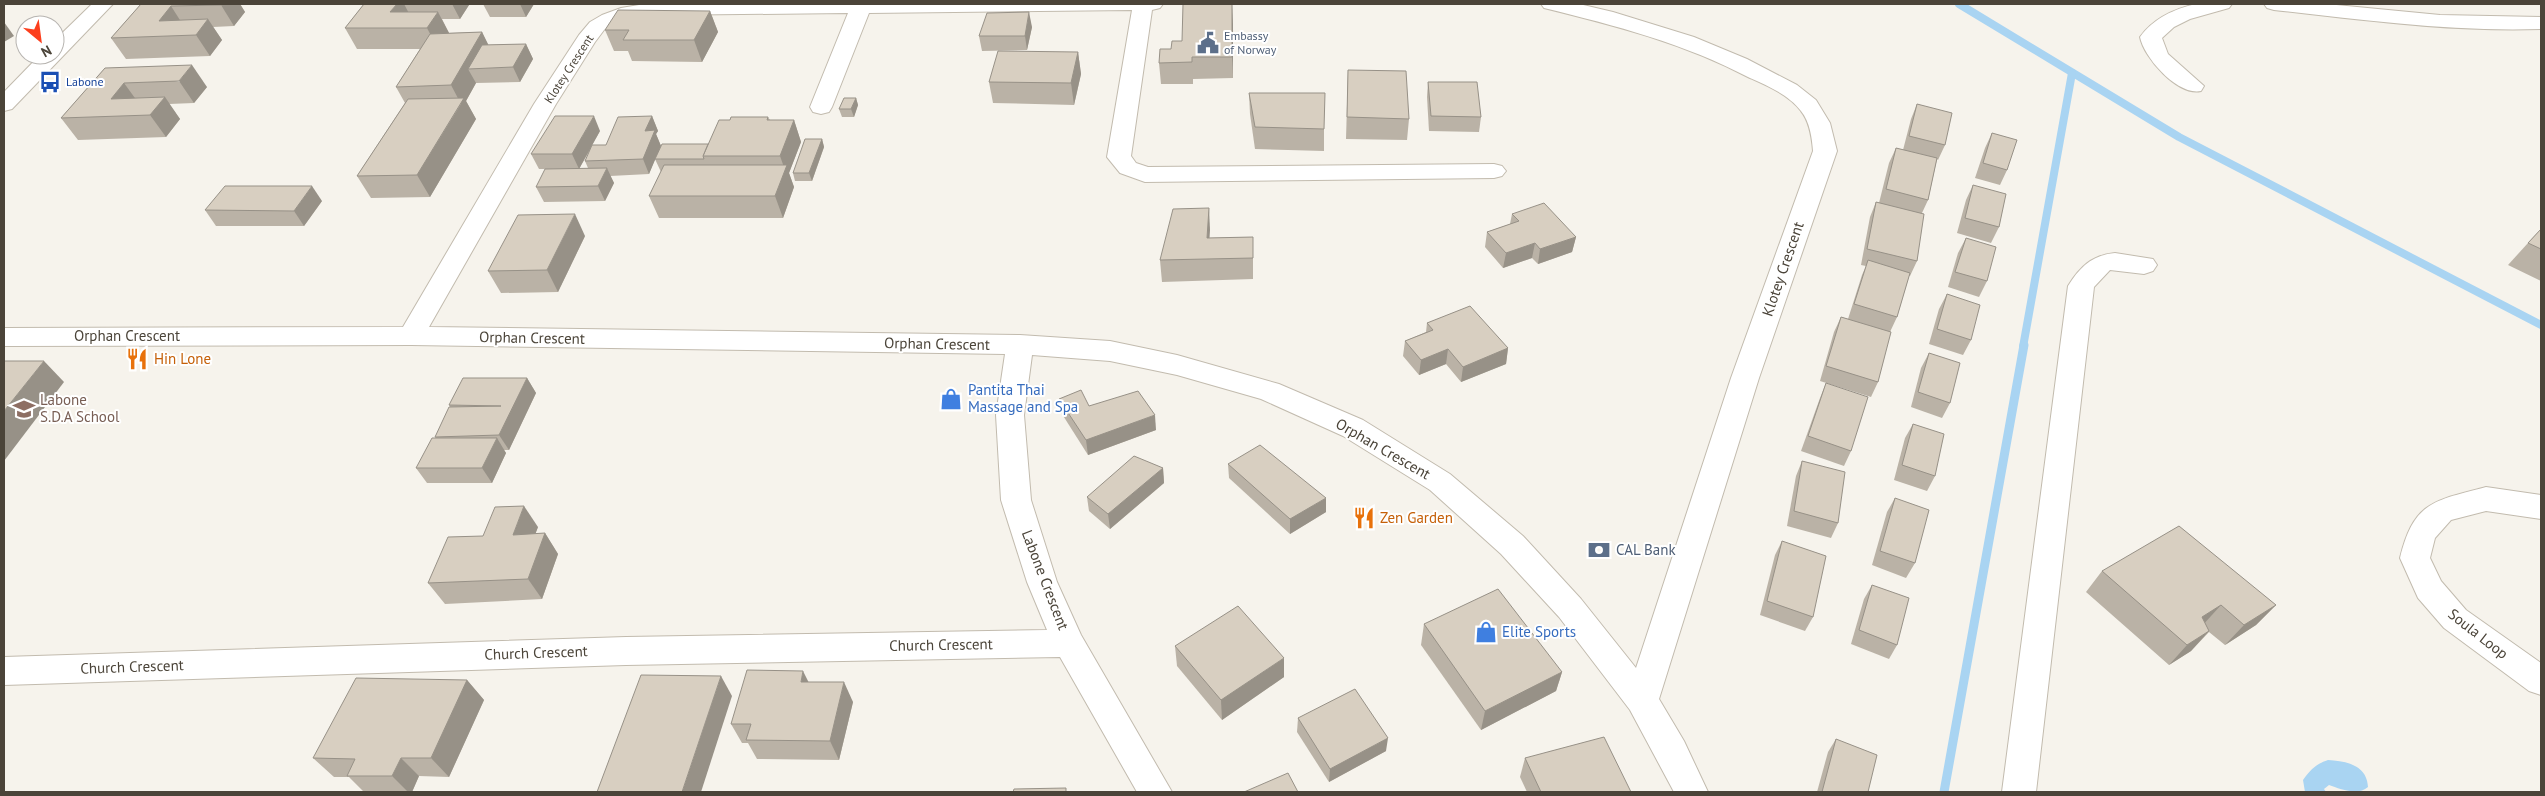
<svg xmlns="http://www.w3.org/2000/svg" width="2545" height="796" font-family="'PT Sans',sans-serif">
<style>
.water{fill:#a9d4f2}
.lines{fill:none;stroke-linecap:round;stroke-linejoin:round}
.stream-far1{stroke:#a9d4f2;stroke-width:8}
.stream{stroke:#a9d4f2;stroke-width:9}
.minor-casing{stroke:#c2bbae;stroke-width:2}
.minor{fill:#fff;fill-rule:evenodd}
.wall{fill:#bab2a6;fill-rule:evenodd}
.shaded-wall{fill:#979187}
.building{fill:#d8cfc1;stroke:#979187}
.labels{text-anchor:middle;stroke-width:4;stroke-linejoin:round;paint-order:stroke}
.far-service-label{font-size:12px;fill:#4e5e75;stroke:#fff;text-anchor:start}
.far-street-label{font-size:12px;fill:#4b4439;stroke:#fff}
.far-transit-label{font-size:12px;fill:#164399;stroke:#fff;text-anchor:start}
.street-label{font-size:15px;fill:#4b4439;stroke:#fff}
.food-label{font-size:15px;fill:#c56008;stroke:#fff;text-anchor:start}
.shop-label{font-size:15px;fill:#366cbe;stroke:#fff;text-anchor:start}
.education-label{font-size:15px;fill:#785e54;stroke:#fff;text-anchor:start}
.service-label{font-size:15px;fill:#4e5e75;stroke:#fff;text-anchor:start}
</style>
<rect width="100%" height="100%" fill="#f6f3ec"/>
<!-- water -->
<path class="water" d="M2328,760C2346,761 2367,765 2368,787C2358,796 2340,789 2329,785L2324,789L2326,792H2305L2303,780C2310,770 2316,764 2328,760Z"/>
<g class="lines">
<!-- stream-far1 -->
<g class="stream-far1">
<polyline points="1959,4 2179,137 2541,325"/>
<polyline points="2023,347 2072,73"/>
</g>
<!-- stream -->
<polyline class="stream" points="1944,792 2024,345"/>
<!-- minor casing -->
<g class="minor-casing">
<g id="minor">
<polygon points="92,4 113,4 12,109 4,111 4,92 40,55 55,55 55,40"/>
<path d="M645,4H1163L1160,8L1152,10L1131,156L1136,163L1148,167L1494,164L1502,166L1506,171L1502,176L1494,178L1145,182L1120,173L1107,157L1132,10L869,13L832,107L829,112L821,114L813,112L810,107L848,13L653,15L632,18L616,23L604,30L595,42L556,104L429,327L1020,335L1110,341L1177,355L1279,384L1363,420L1450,474L1523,536L1581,599L1636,668L1731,378L1813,151C1812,138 1810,122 1801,111C1789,95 1768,86 1750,78C1683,43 1617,26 1544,8L1541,4H1579L1613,12L1694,37L1747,59L1797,85L1816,100L1830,123L1837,151L1759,378L1659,699L1684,741L1708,792H1674L1630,710L1559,617L1501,554L1430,490L1343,436L1261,399L1177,375L1110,361L1032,355L1024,415L1031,500L1057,582L1081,635L1172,792H1137L1060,657L626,665L4,685V657L626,637L1047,630L1027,582L1001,500L996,415L1005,354L411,345L4,346V328L403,327L534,104L579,35L590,22L602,15L621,8Z"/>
<path d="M2196,4H2232L2229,8L2190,19L2174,27L2162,38L2168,54L2204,86L2201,91C2178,96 2144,58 2140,37C2154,18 2174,9 2196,4Z"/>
<path d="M2264,4H2326L2440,15L2541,17V29C2452,32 2363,20 2274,10L2267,8Z"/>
<path d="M2115,253L2153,259L2157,265L2153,271L2144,274L2110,270L2094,287L2036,792H2002L2068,286C2080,267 2092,255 2115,253Z"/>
<path d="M2486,487L2541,495V519L2486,511L2451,520L2435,538L2430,558L2441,581L2466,610L2541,663V695L2529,691L2444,628L2418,598L2400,558C2414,501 2434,501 2486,487Z"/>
</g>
</g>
<!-- minor -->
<use href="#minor" class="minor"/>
</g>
<!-- wall -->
<g class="wall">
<polygon points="141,4 240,4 245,12 234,26 213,27 222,40 210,56 126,59 111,38"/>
<polygon points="313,4 350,4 314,5"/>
<polygon points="364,4 469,4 469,5 460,19 442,19 449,33 482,32 488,45 526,44 533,59 520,82 476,83 466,101 476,119 430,197 371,198 357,176 405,103 396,87 420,49 357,49 345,28"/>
<polygon points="483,4 534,4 526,17 490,17"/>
<polygon points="1232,4 1233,78 1193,79 1193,84 1161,84 1159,63 1171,49"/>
<polygon points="710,11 718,32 702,62 632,61 628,51 614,51 605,30"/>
<polygon points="1032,27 1027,50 982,51 979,36"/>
<polygon points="1078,52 1081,74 1074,105 993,103 989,82"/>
<polygon points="105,68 207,87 194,103 169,104 180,119 166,137 78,140 61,118"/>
<polygon points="1348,70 1409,119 1407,140 1346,139"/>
<polygon points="1428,82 1481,117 1479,132 1429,131 1427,97"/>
<polygon points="1249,93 1324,129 1324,151 1255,149 1250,114"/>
<polygon points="856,98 858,105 854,117 842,117 839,109"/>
<polygon points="1917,104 1945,145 1938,160 1937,159 1928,200 1922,213 1917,261 1910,276 1909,276 1897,317 1890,332 1878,382 1871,397 1820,381 1834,332 1841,317 1848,319 1862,275 1866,266 1861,265 1870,217 1876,202 1879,203 1889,163 1896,148 1903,150 1911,119"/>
<path d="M652,116L658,131L656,134L661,146L657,156L708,144L730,120L768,117L770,120H794L801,142L789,173L794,187L783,218H659L649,196L661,172L655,159L649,174L610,176L614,183L605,201L544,202L536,187L546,169H539L531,154L600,131L592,145H606ZM591,148L585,161L588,168L579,169Z"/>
<polygon points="1992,133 2007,170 2000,185 1975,178 1985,148"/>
<polygon points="822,139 824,147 812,181 795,181 793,173"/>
<polygon points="1973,185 1999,227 1991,243 1957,233 1966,200"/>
<polygon points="322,201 304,226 216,226 205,210"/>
<polygon points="1209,208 1209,238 1253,237 1253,279 1162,282 1160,260"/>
<polygon points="1512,214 1576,237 1572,252 1538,264 1532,258 1503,268 1485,247 1487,232 1510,224"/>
<polygon points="2541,229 2541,281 2508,265 2528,243"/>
<polygon points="585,236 558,292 501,293 488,271"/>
<polygon points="1966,238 1987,281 1979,297 1948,287 1958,253"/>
<polygon points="1947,294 1971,340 1963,355 1929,344 1939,309"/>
<polygon points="1427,323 1508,348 1506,364 1461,382 1446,364 1419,375 1403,356 1405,341 1426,332"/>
<polygon points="1929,353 1950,403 1942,418 1911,407 1921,368"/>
<polygon points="527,378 536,393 509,450 504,450 506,453 492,483 427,483 416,468 436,438 435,437 450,407 449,405"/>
<polygon points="1826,383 1851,451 1844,466 1801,451 1820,398"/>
<polygon points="1059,399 1089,406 1156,430 1088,455 1062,414"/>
<polygon points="1913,424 1935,476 1927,491 1894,480 1905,438"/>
<polygon points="1802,461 1838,523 1831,538 1787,526 1796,476"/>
<polygon points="1228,464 1326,512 1290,534 1229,478"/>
<polygon points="1163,468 1164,483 1110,529 1089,511 1087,497"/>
<polygon points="1895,498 1915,563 1906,578 1872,565 1887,512"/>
<polygon points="538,527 535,534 545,533 558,554 542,599 445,604 428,583 483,536"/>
<polygon points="1782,541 1813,617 1805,631 1760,615 1775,555"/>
<polygon points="2102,571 2276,605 2256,625 2225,645 2209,632 2191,651 2169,665 2086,592"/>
<polygon points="1872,585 1897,645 1889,659 1851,644 1864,599"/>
<polygon points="1424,624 1562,672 1556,691 1481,730 1421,645"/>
<polygon points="1175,646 1284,677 1222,720 1177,666"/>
<polygon points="467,680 484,700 449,777 419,776 412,792 364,792 349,777 334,777 313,758"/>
<polygon points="808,682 853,702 839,760 757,759 748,743 742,743 731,724"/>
<polygon points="1298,718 1386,751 1329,782 1297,732"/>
<polygon points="1836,739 1868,792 1817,792 1828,752"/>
<polygon points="1525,758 1631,792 1527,792 1520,777"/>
</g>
<!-- shaded-wall -->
<g class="shaded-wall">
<polygon points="222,4 240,4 245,12 234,26 221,5"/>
<polygon points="397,4 404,4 412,19 390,12"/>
<polygon points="452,4 469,4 469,5 460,19"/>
<polygon points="520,4 534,4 526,17"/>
<polygon points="1232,4 1233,24 1233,78 1232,57"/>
<polygon points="171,6 185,28 159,21"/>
<polygon points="710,11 718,32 702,62 694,40"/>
<polygon points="438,12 449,33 438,49 427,28"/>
<polygon points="1029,12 1032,27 1027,50 1025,36"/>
<polygon points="208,19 222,40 210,56 196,35"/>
<polygon points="4,22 14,36 4,42"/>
<polygon points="482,32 493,54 468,69 476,83 466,101 476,119 430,197 417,175 461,104 451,85"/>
<polygon points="526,44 533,59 520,82 513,67"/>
<polygon points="1078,52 1081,74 1074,105 1071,83"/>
<polygon points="192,65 207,87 194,103 179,81"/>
<polygon points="124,83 140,105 111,99"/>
<polygon points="165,97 180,119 166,137 150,115"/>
<polygon points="856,98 858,105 854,117 851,109"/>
<polygon points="594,116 600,131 579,169 572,154"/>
<polygon points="652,116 658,131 656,134 661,146 649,174 643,159 645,131"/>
<polygon points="794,120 801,142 789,173 794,187 783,218 775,196 785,170 780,156"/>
<polygon points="822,139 824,147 812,181 809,173"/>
<polygon points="607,168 614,183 605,201 598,186"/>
<polygon points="312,186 322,201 304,226 294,211"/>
<polygon points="1209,208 1210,230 1208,260 1207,238"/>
<polygon points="575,214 585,236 558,292 547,270"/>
<polygon points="1576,237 1572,252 1538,264 1540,249"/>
<polygon points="1535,243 1532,258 1503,268 1506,253"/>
<polygon points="1508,348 1506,364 1461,382 1463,367"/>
<polygon points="1448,349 1446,364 1419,375 1421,360"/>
<polygon points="44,361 64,382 4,461 4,411"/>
<polygon points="527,378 536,393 509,450 499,435"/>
<polygon points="1155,415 1156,430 1088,455 1086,440"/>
<polygon points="497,438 506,453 492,483 482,468"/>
<polygon points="1163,468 1164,483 1110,529 1108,514"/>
<polygon points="1326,498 1326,512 1290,534 1290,519"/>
<polygon points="524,506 538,527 527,556 513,535"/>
<polygon points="545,533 558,554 542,599 528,579"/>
<polygon points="2221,605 2202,626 2202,617"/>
<polygon points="2276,605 2256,625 2225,645 2244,625"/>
<polygon points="2209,631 2191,651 2169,665 2187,645"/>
<polygon points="1284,658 1284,677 1222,720 1221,700"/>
<polygon points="803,671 813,691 801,682"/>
<polygon points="1562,672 1556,691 1481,730 1485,711"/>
<polygon points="721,676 732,696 701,792 682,792"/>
<polygon points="467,680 484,700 449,777 431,758"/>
<polygon points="844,682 853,702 839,760 830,741"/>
<polygon points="1388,738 1386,751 1329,782 1330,769"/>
<polygon points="401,758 419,776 412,792 408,792 392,776"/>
</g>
<!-- building -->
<g class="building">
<polygon points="141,4 222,4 221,5 171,6 159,21 208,19 196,35 111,38"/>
<polygon points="364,4 397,4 390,12 438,12 427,28 345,28"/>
<polygon points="1183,4 1232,4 1232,57 1192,57 1192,62 1159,63 1160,49 1171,49 1172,41 1182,41"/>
<polygon points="618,10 710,11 694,40 623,40 629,30 605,30"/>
<polygon points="1029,12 1025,36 979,36 987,13"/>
<polygon points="482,32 451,85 396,87 430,34"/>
<polygon points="526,44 513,67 468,69 482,45"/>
<polygon points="998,51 1078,52 1071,83 989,82"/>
<polygon points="192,65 179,81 124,83 111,99 165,97 150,115 61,118 105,68"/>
<polygon points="1348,70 1406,71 1409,119 1347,117"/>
<polygon points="1428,82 1477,82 1481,117 1431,116"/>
<polygon points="1249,93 1325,93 1324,129 1255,127"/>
<polygon points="464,98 417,175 357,176 408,99"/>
<polygon points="844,98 856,98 851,109 839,109"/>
<polygon points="1917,104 1952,113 1945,145 1909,136"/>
<polygon points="555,116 594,116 572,154 531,154"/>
<polygon points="652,116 645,131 655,130 643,159 585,161 592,145 606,145 618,117"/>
<polygon points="731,117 768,117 767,120 794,120 780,156 703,156 719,120 730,120"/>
<polygon points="1992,133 2017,140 2007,170 1983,163"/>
<polygon points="805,139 822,139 809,173 793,173"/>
<polygon points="662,144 708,144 703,156 704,159 655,159"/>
<polygon points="1896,148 1937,158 1928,200 1886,189"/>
<polygon points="664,165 787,165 775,196 649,196"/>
<polygon points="607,168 598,186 536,187 545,169"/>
<polygon points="1973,185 2006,194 1999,227 1965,218"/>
<polygon points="225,186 312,186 294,211 205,210"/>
<polygon points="1876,202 1924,214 1917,261 1867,249"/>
<polygon points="1544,203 1576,237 1540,249 1535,243 1506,253 1487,232 1519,221 1512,214"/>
<polygon points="1209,208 1207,238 1253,237 1253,258 1160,260 1173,209"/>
<polygon points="575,214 547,270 488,271 518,215"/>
<polygon points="2541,229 2541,249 2528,243"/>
<polygon points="1966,238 1996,247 1987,281 1955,272"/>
<polygon points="1868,260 1910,273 1897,317 1854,304"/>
<polygon points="1947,294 1980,305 1971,340 1937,329"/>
<polygon points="1470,306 1508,348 1463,367 1448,349 1421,360 1405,341 1433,330 1427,323"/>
<polygon points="1841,317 1891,332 1878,382 1826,366"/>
<polygon points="1929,353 1960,363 1950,403 1918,392"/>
<polygon points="4,361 44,361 4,411"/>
<polygon points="463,378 527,378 499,435 435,437 449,407 501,406 449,405"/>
<polygon points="1826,383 1868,397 1851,451 1808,436"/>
<polygon points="1081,390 1089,406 1138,391 1155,415 1086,440 1059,399"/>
<polygon points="1913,424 1944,434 1935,476 1902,465"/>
<polygon points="432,438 497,438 482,468 416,468"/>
<polygon points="1260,445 1326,498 1290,519 1228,464"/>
<polygon points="1134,456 1163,468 1108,514 1087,497"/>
<polygon points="1802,461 1845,472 1838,523 1794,511"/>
<polygon points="1895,498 1929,510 1915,563 1880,551"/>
<polygon points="524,506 513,535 545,533 528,579 428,583 448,537 483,536 495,507"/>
<polygon points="2179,526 2276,605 2244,625 2221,605 2202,617 2209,631 2187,645 2102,571"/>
<polygon points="1782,541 1826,556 1813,617 1767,601"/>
<polygon points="1872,585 1909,598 1897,645 1859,630"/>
<polygon points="1498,589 1562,672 1485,711 1424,624"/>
<polygon points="1238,606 1284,658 1221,700 1175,646"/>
<polygon points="747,670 803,671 801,682 844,682 830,741 746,740 751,724 731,724"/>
<polygon points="641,675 721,676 682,792 597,792"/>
<polygon points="356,678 467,680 431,758 401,758 392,776 347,776 355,759 313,758"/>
<polygon points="1355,689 1388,738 1330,769 1298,718"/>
<polygon points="1604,737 1631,792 1541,792 1525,758"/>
<polygon points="1836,739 1877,755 1868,792 1822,792"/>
<polygon points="1288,773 1298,792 1244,792"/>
<polygon points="1066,788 1066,792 1013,792 1014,789"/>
</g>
<!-- icons -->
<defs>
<g id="civic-bare" transform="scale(1.725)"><path d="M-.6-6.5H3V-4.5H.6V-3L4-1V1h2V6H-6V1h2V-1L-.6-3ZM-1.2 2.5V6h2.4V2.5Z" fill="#5c6f8a" stroke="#fff" stroke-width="2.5" paint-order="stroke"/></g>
<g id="bus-bare" transform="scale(1.725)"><path d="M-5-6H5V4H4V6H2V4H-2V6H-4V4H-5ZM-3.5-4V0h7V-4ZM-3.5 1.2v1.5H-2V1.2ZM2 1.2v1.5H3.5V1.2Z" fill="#1a4fb4" stroke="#fff" stroke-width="2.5" paint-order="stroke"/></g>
<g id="restaurant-bare" transform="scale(1.725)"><path d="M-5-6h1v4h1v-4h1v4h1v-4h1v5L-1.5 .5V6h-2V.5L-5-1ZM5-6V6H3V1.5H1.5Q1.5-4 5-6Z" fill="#e8710a" stroke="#fff" stroke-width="2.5" paint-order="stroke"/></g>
<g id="shop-bare" transform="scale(1.725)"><path d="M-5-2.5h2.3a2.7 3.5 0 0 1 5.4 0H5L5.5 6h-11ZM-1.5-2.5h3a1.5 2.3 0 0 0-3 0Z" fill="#3f7fe0" stroke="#fff" stroke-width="2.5" paint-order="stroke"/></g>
<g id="school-bare" transform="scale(1.725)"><path d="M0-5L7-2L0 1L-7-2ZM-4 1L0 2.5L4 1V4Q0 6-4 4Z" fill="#8d6e63" stroke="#fff" stroke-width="2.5" paint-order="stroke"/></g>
<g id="bank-bare" transform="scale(1.725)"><path d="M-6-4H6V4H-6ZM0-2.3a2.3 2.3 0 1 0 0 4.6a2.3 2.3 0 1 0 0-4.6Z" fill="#5c6f8a" stroke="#fff" stroke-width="2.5" paint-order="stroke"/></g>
</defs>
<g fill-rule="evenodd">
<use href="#civic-bare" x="1208" y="43"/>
<use href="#bus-bare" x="50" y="82"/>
<use href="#restaurant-bare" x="137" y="359"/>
<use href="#shop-bare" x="951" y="399"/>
<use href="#school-bare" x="24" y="409"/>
<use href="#restaurant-bare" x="1364" y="518"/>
<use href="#bank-bare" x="1599" y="550"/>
<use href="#shop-bare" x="1486" y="632"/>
</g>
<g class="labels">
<!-- far-service labels -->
<g class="far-service-label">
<text x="1224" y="40">Embassy<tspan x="1224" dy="14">of Norway</tspan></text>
</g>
<!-- far-street labels -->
<g class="far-street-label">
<text transform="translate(569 69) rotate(-57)" y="4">Klotey Crescent</text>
</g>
<!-- far-transit labels -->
<g class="far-transit-label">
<text x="66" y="86">Labone</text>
</g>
<!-- street labels -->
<g class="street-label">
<text transform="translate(1783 269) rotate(-71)" y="5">Klotey Crescent</text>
<text x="127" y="341">Orphan Crescent</text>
<text transform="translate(532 338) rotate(1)" y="5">Orphan Crescent</text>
<text transform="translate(937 344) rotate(1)" y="5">Orphan Crescent</text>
<text transform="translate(1383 449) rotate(30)" y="5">Orphan Crescent</text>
<text transform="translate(1045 580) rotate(69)" y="5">Labone Crescent</text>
<text transform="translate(2478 634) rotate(38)" y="5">Soula Loop</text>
<text transform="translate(941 645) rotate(-1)" y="5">Church Crescent</text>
<text transform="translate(536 653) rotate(-2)" y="5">Church Crescent</text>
<text transform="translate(132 667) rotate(-2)" y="5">Church Crescent</text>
</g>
<!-- food labels -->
<g class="food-label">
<text x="154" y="364">Hin Lone</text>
<text x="1380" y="523">Zen Garden</text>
</g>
<!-- shop labels -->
<g class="shop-label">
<text x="968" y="395">Pantita Thai<tspan x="968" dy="17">Massage and Spa</tspan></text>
<text x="1502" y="637">Elite Sports</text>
</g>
<!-- education labels -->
<g class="education-label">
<text x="40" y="405">Labone<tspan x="40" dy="17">S.D.A School</tspan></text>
</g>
<!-- service labels -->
<g class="service-label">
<text x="1616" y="555">CAL Bank</text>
</g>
</g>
<!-- border -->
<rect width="2545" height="796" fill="none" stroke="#4b4439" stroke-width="10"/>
<!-- north arrow -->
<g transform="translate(40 40) rotate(151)"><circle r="24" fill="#ffffff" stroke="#b7b4b0"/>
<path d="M0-4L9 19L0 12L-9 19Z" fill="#fc3f1d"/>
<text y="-8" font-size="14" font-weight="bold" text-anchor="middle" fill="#4b4439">N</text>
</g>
</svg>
